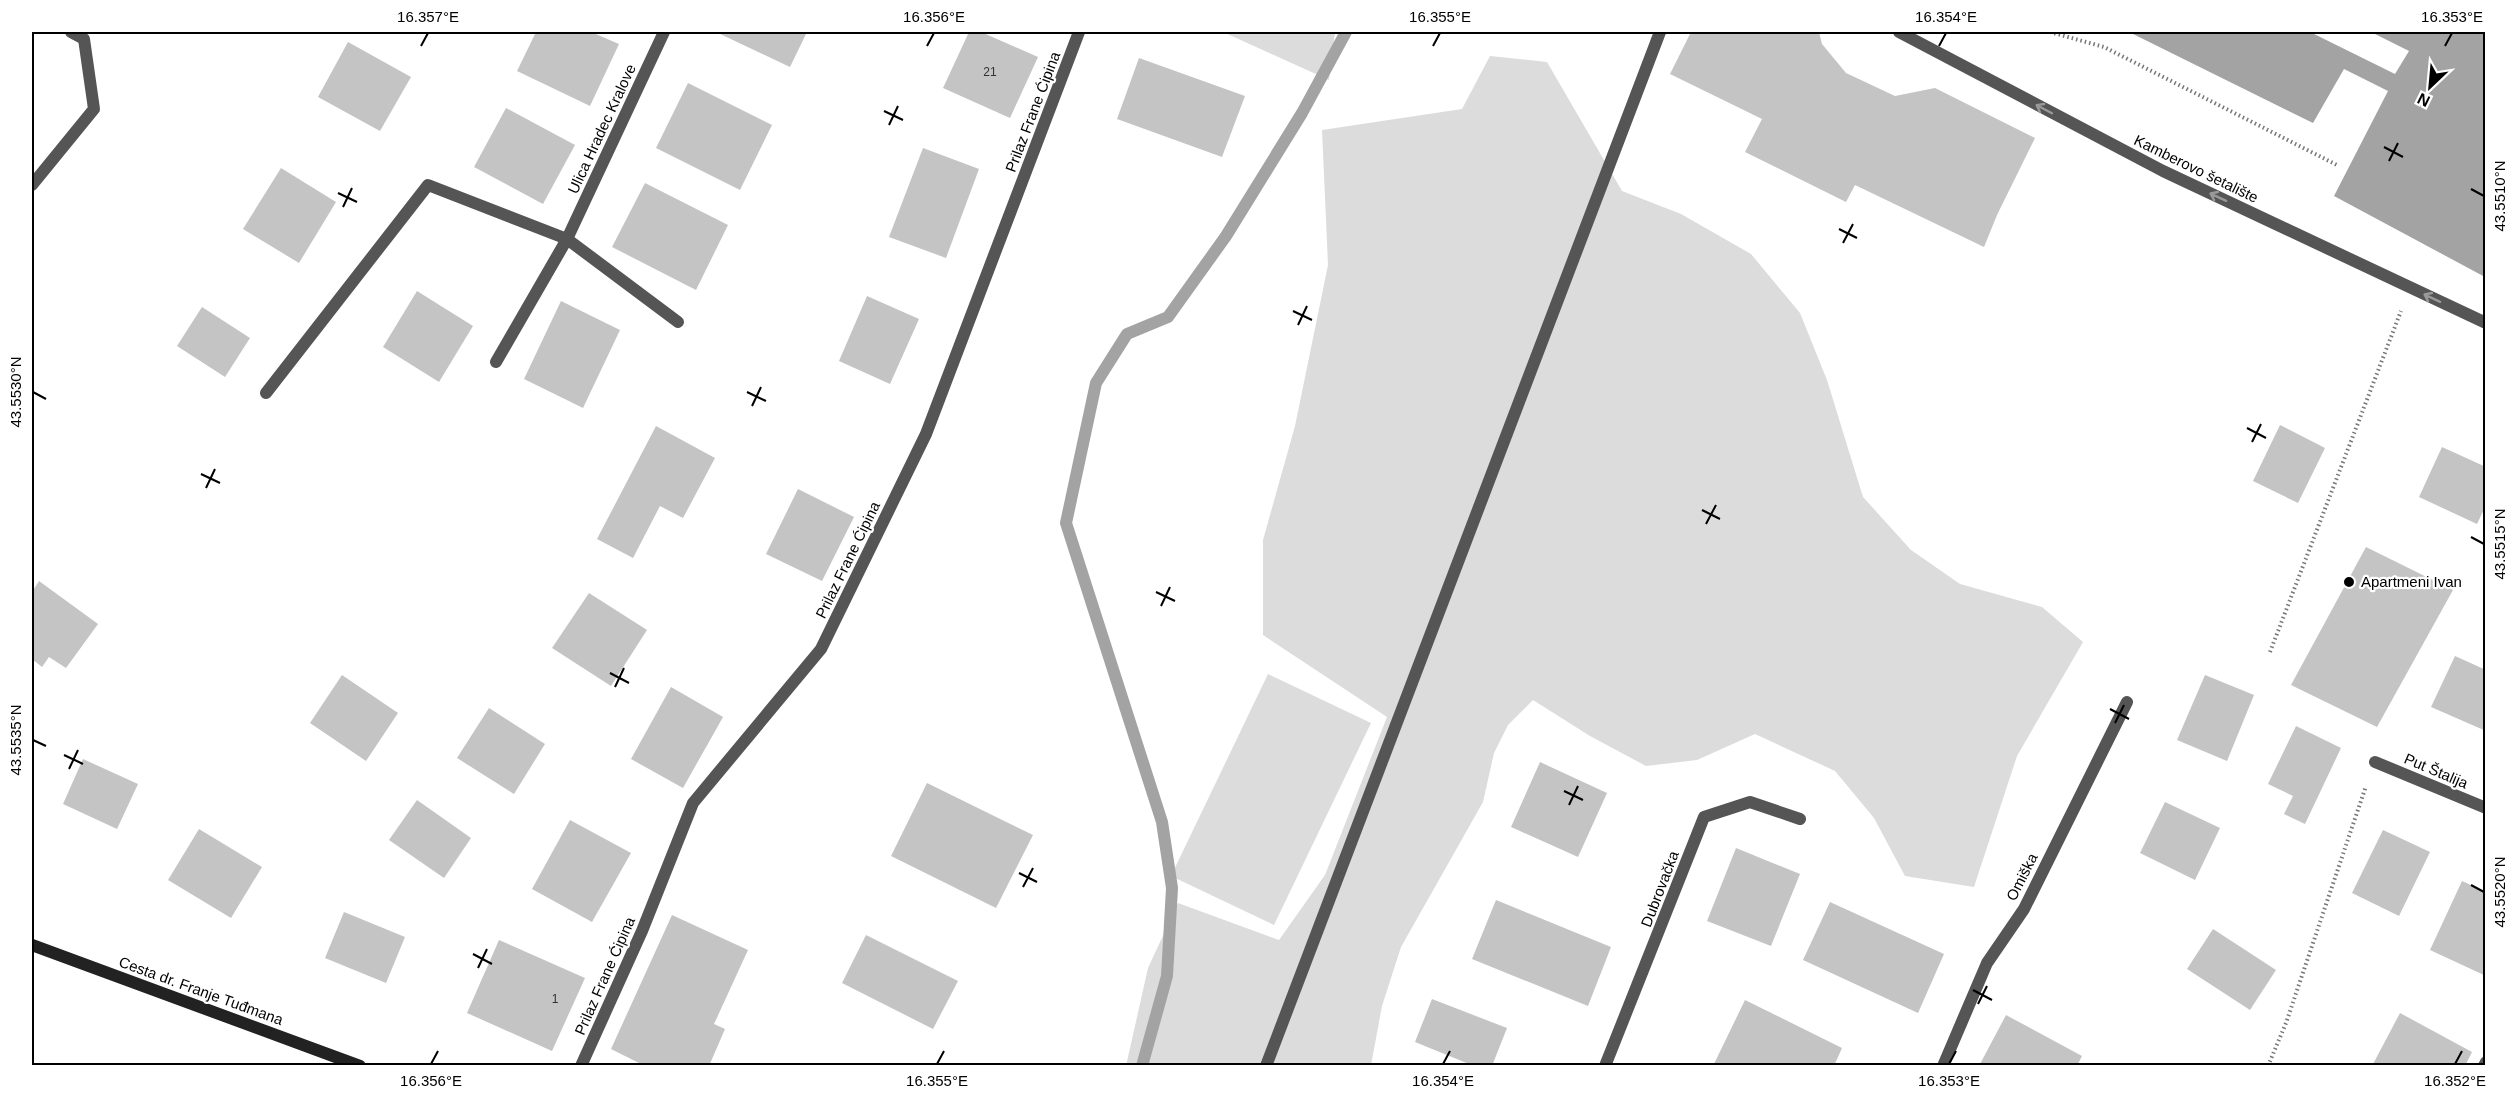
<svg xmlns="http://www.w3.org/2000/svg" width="2517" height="1097" font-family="Helvetica,sans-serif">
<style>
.green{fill:#dcdcdc}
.water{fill:#a3a3a3}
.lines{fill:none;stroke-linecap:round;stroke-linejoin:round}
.stream{stroke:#a3a3a3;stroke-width:12}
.building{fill:#c4c4c4}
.path{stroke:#777;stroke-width:4;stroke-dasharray:1.5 3;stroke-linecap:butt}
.lane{stroke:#555;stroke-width:12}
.street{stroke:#555;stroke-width:12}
.secondary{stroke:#222;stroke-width:12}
.oneway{stroke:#999}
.ticks{fill:none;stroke:#000;stroke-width:2}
.poi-dot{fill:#000;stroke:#fff;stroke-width:2}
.labels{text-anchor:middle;stroke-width:4.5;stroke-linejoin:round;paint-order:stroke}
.number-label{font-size:12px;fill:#313131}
.street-label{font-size:15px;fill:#000;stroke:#fff}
.poi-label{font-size:15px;fill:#000;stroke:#fff;text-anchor:start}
.neatline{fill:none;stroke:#000;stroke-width:2}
.ticks-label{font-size:15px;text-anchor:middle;fill:#000}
</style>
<rect width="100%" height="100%" fill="#fff"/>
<!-- green -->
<g class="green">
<polygon points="1223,32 1335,32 1329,80"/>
<polygon points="1490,56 1547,62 1622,191 1681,214 1751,254 1800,313 1827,380 1863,497 1911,550 1960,584 2042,607 2083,642 2017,756 1974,887 1905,876 1874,818 1835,771 1755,734 1697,760 1646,766 1590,736 1533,700 1508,725 1494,753 1483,802 1401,947 1382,1006 1371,1065 1126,1066 1148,968 1178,903 1279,940 1325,875 1387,717 1263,635 1263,540 1295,426 1328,265 1322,130 1462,109"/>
<polygon points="1268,674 1371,723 1274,925 1171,876"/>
</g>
<!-- water -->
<polygon class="water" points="2129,32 2310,32 2395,74 2409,51 2371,32 2485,32 2485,277 2334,196 2388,91 2344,69 2313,123"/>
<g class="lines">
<!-- stream -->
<polyline class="stream" points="1142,1066 1167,976 1172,888 1162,822 1066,523 1096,383 1127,334 1168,317 1226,236 1302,113 1346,32"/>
</g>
<!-- building -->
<g class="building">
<polygon points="536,32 591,32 619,44 590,106 517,71"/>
<polygon points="716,32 807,32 790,67"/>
<polygon points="969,32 981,32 1038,57 1010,118 943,88"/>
<polygon points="1691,32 1819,32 1822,44 1846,73 1895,96 1935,88 2035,138 1997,215 1984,247 1855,185 1846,202 1745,152 1762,119 1670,74"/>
<polygon points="348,42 411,77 380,131 318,97"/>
<polygon points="1139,58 1245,96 1222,157 1117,119"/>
<polygon points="688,83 772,125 740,190 656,148"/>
<polygon points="506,108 575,145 543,204 474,167"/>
<polygon points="923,148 979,169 946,258 889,237"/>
<polygon points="281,168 336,202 299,263 243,229"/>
<polygon points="645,183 728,225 696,290 612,247"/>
<polygon points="417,291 473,326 439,382 383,347"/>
<polygon points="867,296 919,319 890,384 839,361"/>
<polygon points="561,301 620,330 583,408 524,379"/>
<polygon points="202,307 250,338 225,377 177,346"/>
<polygon points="2280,425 2325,448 2298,503 2253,481"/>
<polygon points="656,426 715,458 683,518 660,506 633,558 597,539"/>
<polygon points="2442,447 2486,467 2486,505 2477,524 2419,497"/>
<polygon points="798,489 854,517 822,581 766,554"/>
<polygon points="2366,547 2453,590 2377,727 2291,685"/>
<polygon points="39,581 98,624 66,668 49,657 42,667 32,659 32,592"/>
<polygon points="589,593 647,630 611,686 552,648"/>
<polygon points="2455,656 2486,670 2486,731 2431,707"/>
<polygon points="342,675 398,713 366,761 310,723"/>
<polygon points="2205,675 2254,695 2227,761 2177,740"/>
<polygon points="671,687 723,717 683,788 631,759"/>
<polygon points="489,708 545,744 514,794 457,758"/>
<polygon points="2296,726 2341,748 2305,824 2284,814 2293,796 2268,784"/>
<polygon points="83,759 138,784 117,829 63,804"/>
<polygon points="1540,762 1607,793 1578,857 1511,827"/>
<polygon points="927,783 1033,835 996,908 891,856"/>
<polygon points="417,800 471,838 444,878 389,840"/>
<polygon points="2165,802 2220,828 2195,880 2140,853"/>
<polygon points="570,820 631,853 592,922 532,889"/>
<polygon points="199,829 262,867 231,918 168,880"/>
<polygon points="2383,830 2430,852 2399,916 2352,893"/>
<polygon points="1736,848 1800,874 1771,946 1707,921"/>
<polygon points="2462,881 2486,892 2486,976 2430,950"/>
<polygon points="1496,900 1611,947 1588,1006 1472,959"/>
<polygon points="1830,902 1944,954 1918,1013 1803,960"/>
<polygon points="344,912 405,937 386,983 325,958"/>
<polygon points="672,915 748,950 714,1024 725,1029 709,1066 645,1066 611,1049"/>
<polygon points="2213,929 2276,970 2250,1010 2187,969"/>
<polygon points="866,935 958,981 933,1029 842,983"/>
<polygon points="499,940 585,978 552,1051 467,1013"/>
<polygon points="1432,999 1507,1028 1492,1066 1474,1066 1415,1042"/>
<polygon points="1745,1000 1842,1048 1834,1066 1713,1066"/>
<polygon points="2400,1013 2472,1052 2465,1066 2372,1066"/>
<polygon points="2006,1015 2082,1056 2077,1066 1979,1066"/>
</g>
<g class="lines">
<!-- path -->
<g class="path">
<polyline points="2050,32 2104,47 2337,165"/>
<polyline points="2270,652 2401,311"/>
<polyline points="2268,1066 2286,1023 2366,786"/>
</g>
<!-- lane -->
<g class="lane">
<polyline points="496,362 567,239"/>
<polyline points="266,393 428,185 567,239 678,322"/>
<polyline points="1266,1066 1660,32"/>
<polyline points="2484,1066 2486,1062"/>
</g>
<!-- street -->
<g class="street">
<polyline points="1899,32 2163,171 2486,323"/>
<polyline points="32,185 94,109 84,39 71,32"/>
<polyline points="567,239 664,32"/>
<polyline points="2375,762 2486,808"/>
<polyline points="581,1066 642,931 693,803 821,649 926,434 1079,32"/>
<polyline points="1605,1066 1704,817 1750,802 1800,819"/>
<polyline points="1943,1066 1987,963 2024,909 2127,702"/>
</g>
<!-- secondary -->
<polyline class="secondary" points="32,945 360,1066"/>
</g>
<!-- one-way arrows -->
<defs><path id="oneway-shaft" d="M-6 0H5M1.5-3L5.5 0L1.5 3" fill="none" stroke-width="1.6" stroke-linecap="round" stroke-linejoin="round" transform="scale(1.5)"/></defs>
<g class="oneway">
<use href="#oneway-shaft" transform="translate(2044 109) rotate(-152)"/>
<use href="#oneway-shaft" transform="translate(2218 197) rotate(-155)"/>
<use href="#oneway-shaft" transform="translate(2432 298) rotate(-155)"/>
</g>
<!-- ticks -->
<path class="ticks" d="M421,46L428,33M927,46L934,33M1433,46L1440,33M1939,46L1946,33M2445,46L2452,33M884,111L903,120M889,125L898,106M2384,147L2403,157M2389,161L2398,143M2471,189L2484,196M338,193L357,202M343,207L352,188M1839,229L1857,238M1843,243L1853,224M1293,311L1312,320M1298,325L1307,306M33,392L46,399M747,392L766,401M752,406L761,387M2247,428L2266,438M2252,442L2261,424M201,474L220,483M206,488L215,469M1702,510L1720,519M1706,524L1716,505M2471,537L2484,544M1156,592L1175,601M1161,606L1170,587M610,673L629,683M615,687L624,668M2110,709L2129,719M2115,723L2124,705M33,740L46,746M64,755L83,764M69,769L78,750M1564,791L1583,800M1569,805L1578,786M1019,873L1037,882M2471,885L2484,892M1023,887L1033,868M473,954L492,964M478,968L487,949M1973,990L1992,1000M1978,1004L1987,986M431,1064L438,1051M937,1064L944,1051M1443,1064L1450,1051M1949,1064L1956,1051M2455,1064L2462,1051"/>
<!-- markers -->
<circle class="poi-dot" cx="2349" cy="582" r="6"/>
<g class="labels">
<!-- number labels -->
<g class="number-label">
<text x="990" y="76">21</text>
<text x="555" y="1003">1</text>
</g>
<!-- street labels -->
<g class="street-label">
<text transform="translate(1033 112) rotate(-69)" y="5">Prilaz Frane Ćipina</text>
<text transform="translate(602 129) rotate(-65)" y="5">Ulica Hradec Kralove</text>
<text transform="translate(2196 169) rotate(26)" y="5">Kamberovo šetalište</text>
<text transform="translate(848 560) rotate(-64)" y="5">Prilaz Frane Ćipina</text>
<text transform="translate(2436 771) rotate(23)" y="5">Put Štalija</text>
<text transform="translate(2022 877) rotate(-63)" y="5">Omiška</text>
<text transform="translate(1660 889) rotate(-69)" y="5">Dubrovačka</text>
<text transform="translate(605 976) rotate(-66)" y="5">Prilaz Frane Ćipina</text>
<text transform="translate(201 991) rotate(20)" y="5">Cesta dr. Franje Tuđmana</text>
</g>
<!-- poi labels -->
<g class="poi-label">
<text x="2361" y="587">Apartmeni Ivan</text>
</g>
</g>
<!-- border -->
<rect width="2517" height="1097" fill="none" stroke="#ffffff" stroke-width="66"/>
<!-- north arrow -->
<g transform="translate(2430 87) rotate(206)" stroke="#ffffff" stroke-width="4.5" paint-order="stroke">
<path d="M0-4.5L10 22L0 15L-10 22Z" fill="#000000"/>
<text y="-9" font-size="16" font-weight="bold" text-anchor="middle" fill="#000000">N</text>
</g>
<rect x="33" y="33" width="2451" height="1031" class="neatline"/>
<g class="ticks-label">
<text x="428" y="22">16.357°E</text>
<text x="934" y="22">16.356°E</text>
<text x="1440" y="22">16.355°E</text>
<text x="1946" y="22">16.354°E</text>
<text x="2452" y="22">16.353°E</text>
<text transform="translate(2500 196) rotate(-90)" y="5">43.5510°N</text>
<text transform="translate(16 392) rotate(-90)" y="5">43.5530°N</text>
<text transform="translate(2500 544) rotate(-90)" y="5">43.5515°N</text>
<text transform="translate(16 740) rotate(-90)" y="5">43.5535°N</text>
<text transform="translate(2500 892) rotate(-90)" y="5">43.5520°N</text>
<text x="431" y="1086">16.356°E</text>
<text x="937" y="1086">16.355°E</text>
<text x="1443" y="1086">16.354°E</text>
<text x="1949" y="1086">16.353°E</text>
<text x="2455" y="1086">16.352°E</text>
</g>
</svg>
